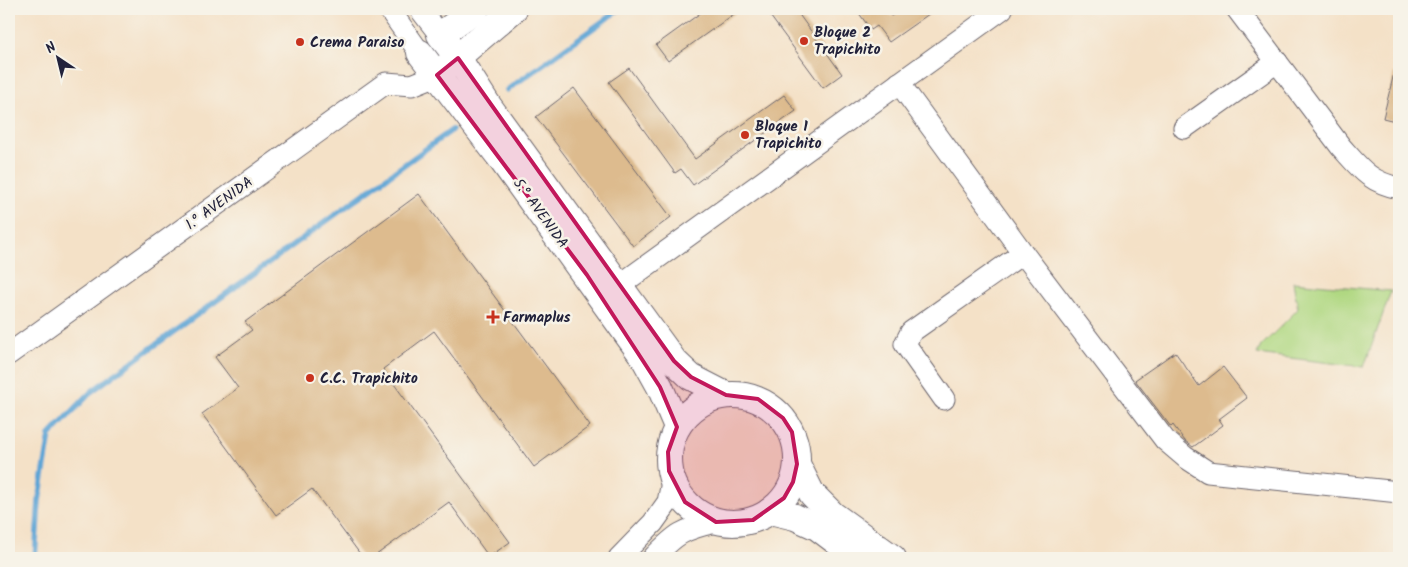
<svg xmlns="http://www.w3.org/2000/svg" width="1408" height="567" font-family="Kalam,sans-serif">
<style>
.green{fill:#b0d882;stroke:#697d5e}
.lines{fill:none;stroke-linecap:round;stroke-linejoin:round}
.stream{stroke:#5fa5d5;stroke-width:5.5}
.building{fill:#ddbb8e}
.minor-casing{stroke:#6c656c;stroke-width:23}
.tertiary-casing{stroke:#6c656c;stroke-width:28}
.minor{stroke:#fff;stroke-width:21}
.tertiary{stroke:#fff;stroke-width:26}
.marked{fill:#c2185b;fill-opacity:0.2;stroke:#c2185b;stroke-width:4;stroke-linejoin:round}
.poi-dot{fill:#c8321e;stroke:#f7f3e8;stroke-width:2}
.labels{text-anchor:middle;stroke-width:5;stroke-linejoin:round;paint-order:stroke}
.poi-label{font-size:15px;font-weight:bold;fill:#22223b;stroke:#f7f3e8;text-anchor:start}
.street-label{font-size:15px;fill:#22223b;stroke:#f7f3e8}
</style>
<rect width="100%" height="100%" fill="#f7f3e8"/>
<filter id="ink" filterUnits="userSpaceOnUse"><feTurbulence type="fractalNoise" baseFrequency=".02" numOctaves="2"/><feDisplacementMap in="SourceGraphic" scale="10" xChannelSelector="R" yChannelSelector="G"/><feConvolveMatrix kernelMatrix="1 2 1 2 8 2 1 2 1" color-interpolation-filters="sRGB"/></filter>
<filter id="wash" filterUnits="userSpaceOnUse"><feTurbulence type="fractalNoise" baseFrequency=".0096" numOctaves="4" result="noise"/><feDisplacementMap in="SourceGraphic" scale="20" xChannelSelector="R" yChannelSelector="G"/><feGaussianBlur stdDeviation="1.12" result="paint"/><feColorMatrix in="noise" values="0 0 0 0 0 0 0 0 0 0 0 0 0 0 0 0 0 1.4 0 .05"/><feComposite in="paint" operator="in"/></filter>
<g filter="url(#wash)">
<rect width="100%" height="100%" fill="#f4e1c7"/>
<!-- green -->
<polygon class="green" points="1293,282 1391,291 1364,367 1257,354 1261,346 1298,309"/>
<g class="lines">
<!-- stream -->
<g class="stream">
<polyline points="507,90 620,9"/>
<polyline points="35,558 39,501 50,435 92,391 452,130"/>
</g>
</g>
<g id="blocks">
<!-- building -->
<g class="building">
<polygon points="706,9 741,9 668,61 656,45"/>
<polygon points="765,9 795,9 842,74 823,88"/>
<polygon points="856,9 886,9 891,16 901,9 936,9 889,42 877,26 871,30"/>
<polygon points="629,68 695,159 784,95 796,111 693,185 681,169 675,173 609,82"/>
<polygon points="1394,73 1399,73 1399,122 1383,118"/>
<polygon points="574,88 671,217 633,246 536,117"/>
<polygon points="419,194 590,426 534,467 434,331 383,369 510,542 489,557 449,502 372,558 363,558 312,489 276,515 202,414 238,388 215,357 252,330 245,322"/>
<polygon points="1175,352 1199,386 1223,367 1247,398 1219,419 1223,425 1193,447 1185,441 1173,425 1171,427 1135,380"/>
</g>
</g>
</g>
<g filter="url(#ink)">
<use href="#blocks" fill-opacity="0" stroke="#6c656c" stroke-width="1"/>
<g class="lines">
<!-- minor casing -->
<g class="minor-casing">
<g id="minor">
<polyline points="389,9 420,53"/>
<polyline points="420,9 440,35"/>
<path d="M1237,9L1341,147C1360,168 1369,182 1399,188"/>
<polyline points="899,83 1023,253 1165,440 1185,457 1208,472 1399,492"/>
<polyline points="1184,128 1277,62"/>
<polyline points="620,285 1002,9"/>
<polyline points="9,354 386,83 412,85 437,75"/>
<polyline points="944,399 905,344 911,332 1023,253"/>
<polyline points="619,558 653,523 668,502 672,482"/>
<path d="M653,558C676,534 683,529 716,522"/>
</g>
</g>
<!-- tertiary casing -->
<g class="tertiary-casing">
<g id="tertiary">
<polyline points="476,9 440,35 458,58 488,105 674,361 691,377 726,395"/>
<polyline points="420,53 498,155 644,358 660,387 677,427"/>
<polyline points="445,68 514,9"/>
<circle cx="733" cy="459" r="64"/>
<polyline points="797,464 812,494 832,514 893,558"/>
<polyline points="770,511 795,517 817,527 858,558"/>
</g>
</g>
<!-- minor -->
<use href="#minor" class="minor"/>
<!-- tertiary -->
<use href="#tertiary" class="tertiary"/>
</g>
</g>
<!-- marked area -->
<path class="marked" d="M458,58L674,361L691,377L726,395L758,399L783,418L792,432L797,464L793,482L784,498L753,520L716,522L685,502L669,471L668,452L677,427L660,387L587,275L437,75Z"/>
<!-- markers -->
<g class="poi-dot">
<circle cx="804" cy="41" r="5"/>
<circle cx="300" cy="42" r="5"/>
<circle cx="745" cy="135" r="5"/>
<path d="M490.5 309.5h5v5h5v5h-5v5h-5v-5h-5v-5h5z"/>
<circle cx="310" cy="378" r="5"/>
</g>
<g class="labels">
<!-- poi labels -->
<g class="poi-label">
<text x="814" y="37">Bloque 2<tspan x="814" dy="17">Trapichito</tspan></text>
<text x="310" y="47">Crema Paraiso</text>
<text x="755" y="131">Bloque 1<tspan x="755" dy="17">Trapichito</tspan></text>
<text x="503" y="322">Farmaplus</text>
<text x="320" y="383">C.C. Trapichito</text>
</g>
<!-- street labels -->
<g class="street-label">
<text transform="translate(219 203) rotate(-36)" y="5">1.° AVENIDA</text>
<text transform="translate(541 213) rotate(54)" y="5">5.° AVENIDA</text>
</g>
</g>
<!-- margin -->
<rect width="1408" height="567" fill="none" stroke="#f7f3e8" stroke-width="30"/>
<!-- north arrow -->
<g transform="translate(58 58) rotate(325)" stroke="#f7f3e8" stroke-width="4" paint-order="stroke">
<path d="M0-4L9 19L0 12L-9 19Z" fill="#22223b"/>
<text y="-8" font-size="14" font-weight="bold" text-anchor="middle" fill="#22223b">N</text>
</g>
</svg>
